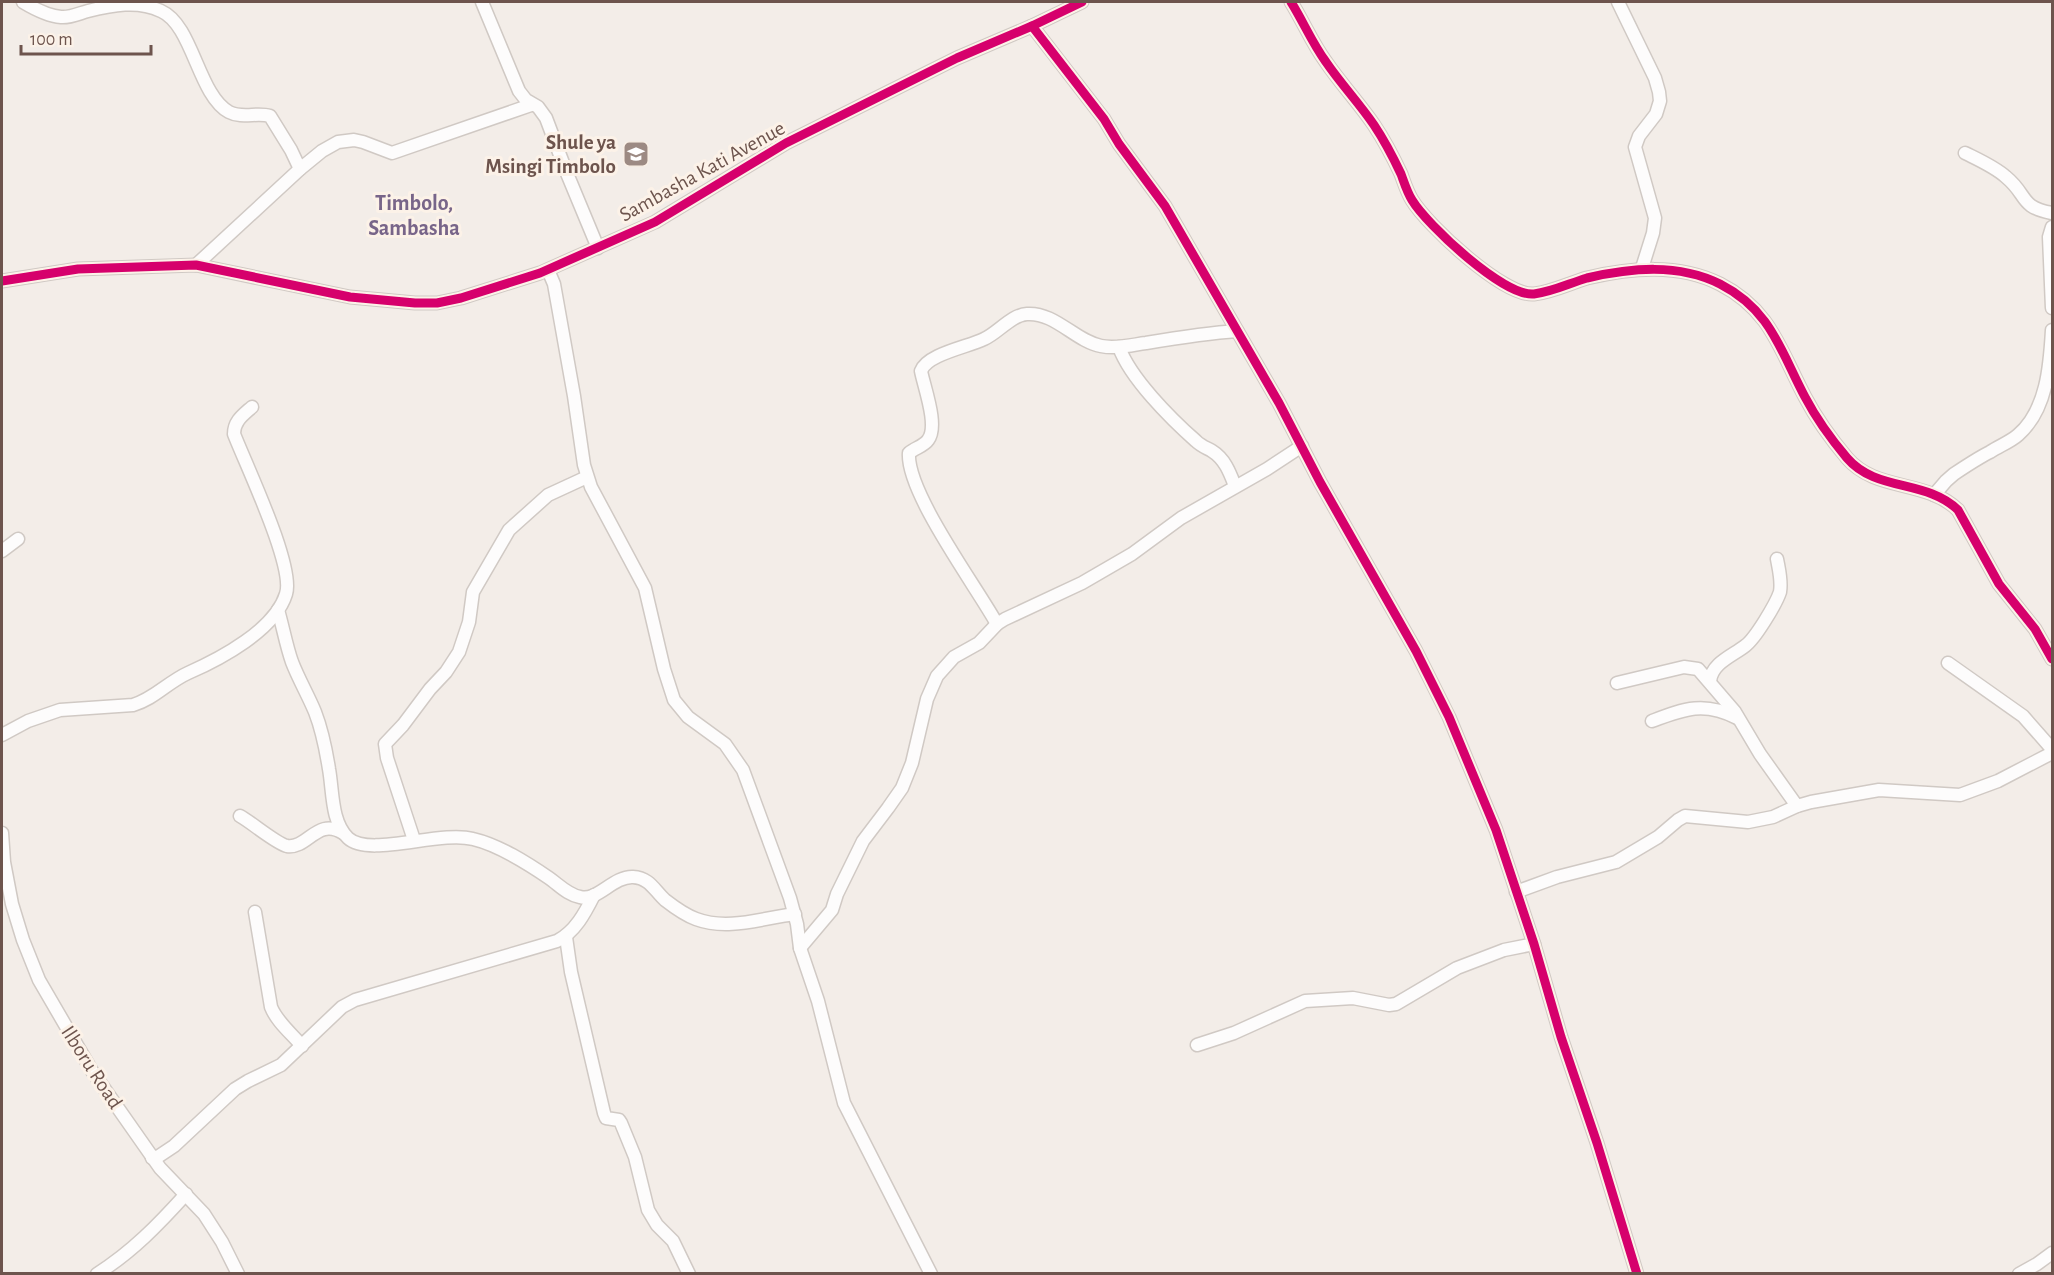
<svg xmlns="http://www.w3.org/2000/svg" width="2054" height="1275" font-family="'Alegreya Sans',sans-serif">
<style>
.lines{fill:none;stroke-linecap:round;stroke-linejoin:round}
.minor-casing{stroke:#d0c9c4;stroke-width:15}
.minor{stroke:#fdfcfc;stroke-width:12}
.cycleway-casing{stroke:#fcf2e8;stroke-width:13}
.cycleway{stroke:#d6006c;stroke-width:9}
.labels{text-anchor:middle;stroke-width:6;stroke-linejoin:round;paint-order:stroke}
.poi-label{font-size:21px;font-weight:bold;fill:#6d544d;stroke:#fcf2e8;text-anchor:end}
.street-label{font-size:21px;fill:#6d544d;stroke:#fcf2e8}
.neighbourhood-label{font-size:22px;font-weight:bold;fill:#786589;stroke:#fcf2e8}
</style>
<rect width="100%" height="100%" fill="#f3ede8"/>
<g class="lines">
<!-- minor casing -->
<g class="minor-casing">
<g id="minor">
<path d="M23,2C33,8 49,16 61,17C70,18 80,13 88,11C112,5 138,0 161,11C193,25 198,95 229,112C242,119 257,112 270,116L291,150L300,169"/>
<polyline points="482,2 519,91 526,100 538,107 546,118 566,171 598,248"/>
<path d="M1291,2C1303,21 1312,43 1326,62C1341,84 1359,103 1374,125C1384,140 1393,157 1401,174C1404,182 1407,192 1412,200C1427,225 1504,297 1534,294C1552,292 1570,283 1587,278C1631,268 1678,263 1720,284C1771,310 1780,350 1805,397C1816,418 1831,439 1847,458C1876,492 1926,479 1958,510L1999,584L2035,629L2052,659"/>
<polyline points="1618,2 1655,78 1659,92 1660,101 1656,114 1639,136 1635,147 1655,218 1653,233 1642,268"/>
<polyline points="1032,26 1104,119 1119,144 1165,206 1279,403 1320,482 1416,651 1449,717 1496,830 1534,944 1561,1037 1597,1143 1637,1274"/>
<path d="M1965,153C1979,160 1995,167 2006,177C2028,195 2019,207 2052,213"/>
<polyline points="2052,227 2049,237 2052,308"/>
<polyline points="196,265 300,169 322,151 338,142 354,140 363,142 392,153 531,105"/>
<polyline points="548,270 554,284 574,396 584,465 591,487 645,588 664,669 674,700 688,717 725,744 743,770 790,898 797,924 800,948 818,1001 844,1103 931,1274"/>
<polyline points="2,281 78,269 196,265 350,297 415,303 437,303 461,298 540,273 655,222 786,143 957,58 1032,26 1082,2"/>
<path d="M1119,347C1130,378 1171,419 1196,441C1201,446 1207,448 1212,451C1225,459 1230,473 1235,486"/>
<path d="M1934,495L1946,481L1954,474C1966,466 1978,458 1990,452C1999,446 2010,442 2018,435C2047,410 2050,365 2052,330"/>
<polyline points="2,551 18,539"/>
<path d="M278,610C283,627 286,645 292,662C299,680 308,695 315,712C322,730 326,750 329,769C333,791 331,822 348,838C369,858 440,830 473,839C499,845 527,863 549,878C559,885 568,895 580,897C597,902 613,876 633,877C650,878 654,890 665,900C674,907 685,915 696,919C728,931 762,918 795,914"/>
<path d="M997,624C976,586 906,492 909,453C915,448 924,446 928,440C939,426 924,387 921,371C927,354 968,347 984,339C998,333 1011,315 1027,314C1055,312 1075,341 1101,346C1116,349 1131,345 1146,343C1176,338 1207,333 1237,331"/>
<polyline points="1948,663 2023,716 2052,749"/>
<path d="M1710,681C1712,663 1732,656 1745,646C1755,639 1776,604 1780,592C1782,581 1779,570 1777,559"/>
<polyline points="1617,683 1684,667 1698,669 1735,712 1760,754 1797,806"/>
<path d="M1652,721C1684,709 1704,701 1737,718"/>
<path d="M2,735L28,721L60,710L133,705C154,699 168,682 188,673C220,659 275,630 286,594C295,567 246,465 234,434C234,421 243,415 252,407"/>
<path d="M240,816C251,822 277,844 287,846C308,849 317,817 343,833"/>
<polyline points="2,833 4,862 12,904 23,940 39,980 92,1071 160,1168 204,1214 222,1242 238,1274"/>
<polyline points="414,840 387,758 385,744 403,725 430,689 446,672 459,652 469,622 473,592 509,530 548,495 587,477"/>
<polyline points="1516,892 1557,877 1616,862 1658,837 1678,820 1685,816 1748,822 1773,817 1797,806 1811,802 1879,790 1960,795 1998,781 2052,753"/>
<path d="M255,912L271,1007C277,1022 291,1033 302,1046"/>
<polyline points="566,937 571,972 604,1113 606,1118 619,1120 621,1123 635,1157 648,1210 657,1225 673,1241 689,1274"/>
<polyline points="800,948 832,910 837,894 863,841 888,808 902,788 912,763 927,699 937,676 954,657 979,643 997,624 1005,619 1082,583 1132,554 1181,518 1267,469 1302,446"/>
<polyline points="1197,1045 1234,1033 1305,1001 1353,998 1389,1005 1396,1004 1457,968 1504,950 1534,944"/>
<path d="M152,1158L159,1156L174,1146L235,1089L248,1081L281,1065L342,1007L355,1000L557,941C575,932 585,913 594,895"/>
<path d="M97,1274C132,1252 159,1224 186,1194"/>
<polyline points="2019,1274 2037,1264 2052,1253"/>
</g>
</g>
<!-- minor -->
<use href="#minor" class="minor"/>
<!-- cycleway casing -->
<g class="cycleway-casing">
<g id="cycleway">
<path d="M1291,2C1303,21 1312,43 1326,62C1341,84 1359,103 1374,125C1384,140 1393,157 1401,174C1404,182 1407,192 1412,200C1427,225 1504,297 1534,294C1552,292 1570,283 1587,278C1631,268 1678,263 1720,284C1771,310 1780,350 1805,397C1816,418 1831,439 1847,458C1876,492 1926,479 1958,510L1999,584L2035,629L2052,659"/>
<polyline points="1032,26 1104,119 1119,144 1165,206 1279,403 1320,482 1416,651 1449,717 1496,830 1534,944 1561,1037 1597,1143 1637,1274"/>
<polyline points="2,281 78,269 196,265 350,297 415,303 437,303 461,298 540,273 655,222 786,143 957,58 1032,26 1082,2"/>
</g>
</g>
<!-- cycleway -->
<use href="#cycleway" class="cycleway"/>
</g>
<!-- icons -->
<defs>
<g id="school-square" transform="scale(1.35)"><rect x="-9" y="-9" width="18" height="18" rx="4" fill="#9c8a83" stroke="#fcf2e8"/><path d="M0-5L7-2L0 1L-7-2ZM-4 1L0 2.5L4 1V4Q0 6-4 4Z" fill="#fff"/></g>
</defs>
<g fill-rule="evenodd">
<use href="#school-square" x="636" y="154"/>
</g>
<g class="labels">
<!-- poi labels -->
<g class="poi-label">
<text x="616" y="149">Shule ya<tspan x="616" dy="24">Msingi Timbolo</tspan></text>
</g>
<!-- street labels -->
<g class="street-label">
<text transform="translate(702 171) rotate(-29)" y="7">Sambasha Kati Avenue</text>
<text transform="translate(92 1067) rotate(57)" y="7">Ilboru Road</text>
</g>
<!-- neighbourhood labels -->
<g class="neighbourhood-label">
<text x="414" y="210">Timbolo,<tspan x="414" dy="25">Sambasha</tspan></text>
</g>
</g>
<!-- border -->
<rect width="2054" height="1275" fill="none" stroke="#6d544d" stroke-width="6"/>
<!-- scale -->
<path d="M21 45v9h130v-9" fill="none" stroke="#6d544d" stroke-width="3"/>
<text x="30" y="45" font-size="18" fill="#6d544d" stroke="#fcf2e8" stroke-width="4.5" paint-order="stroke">100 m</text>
</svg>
